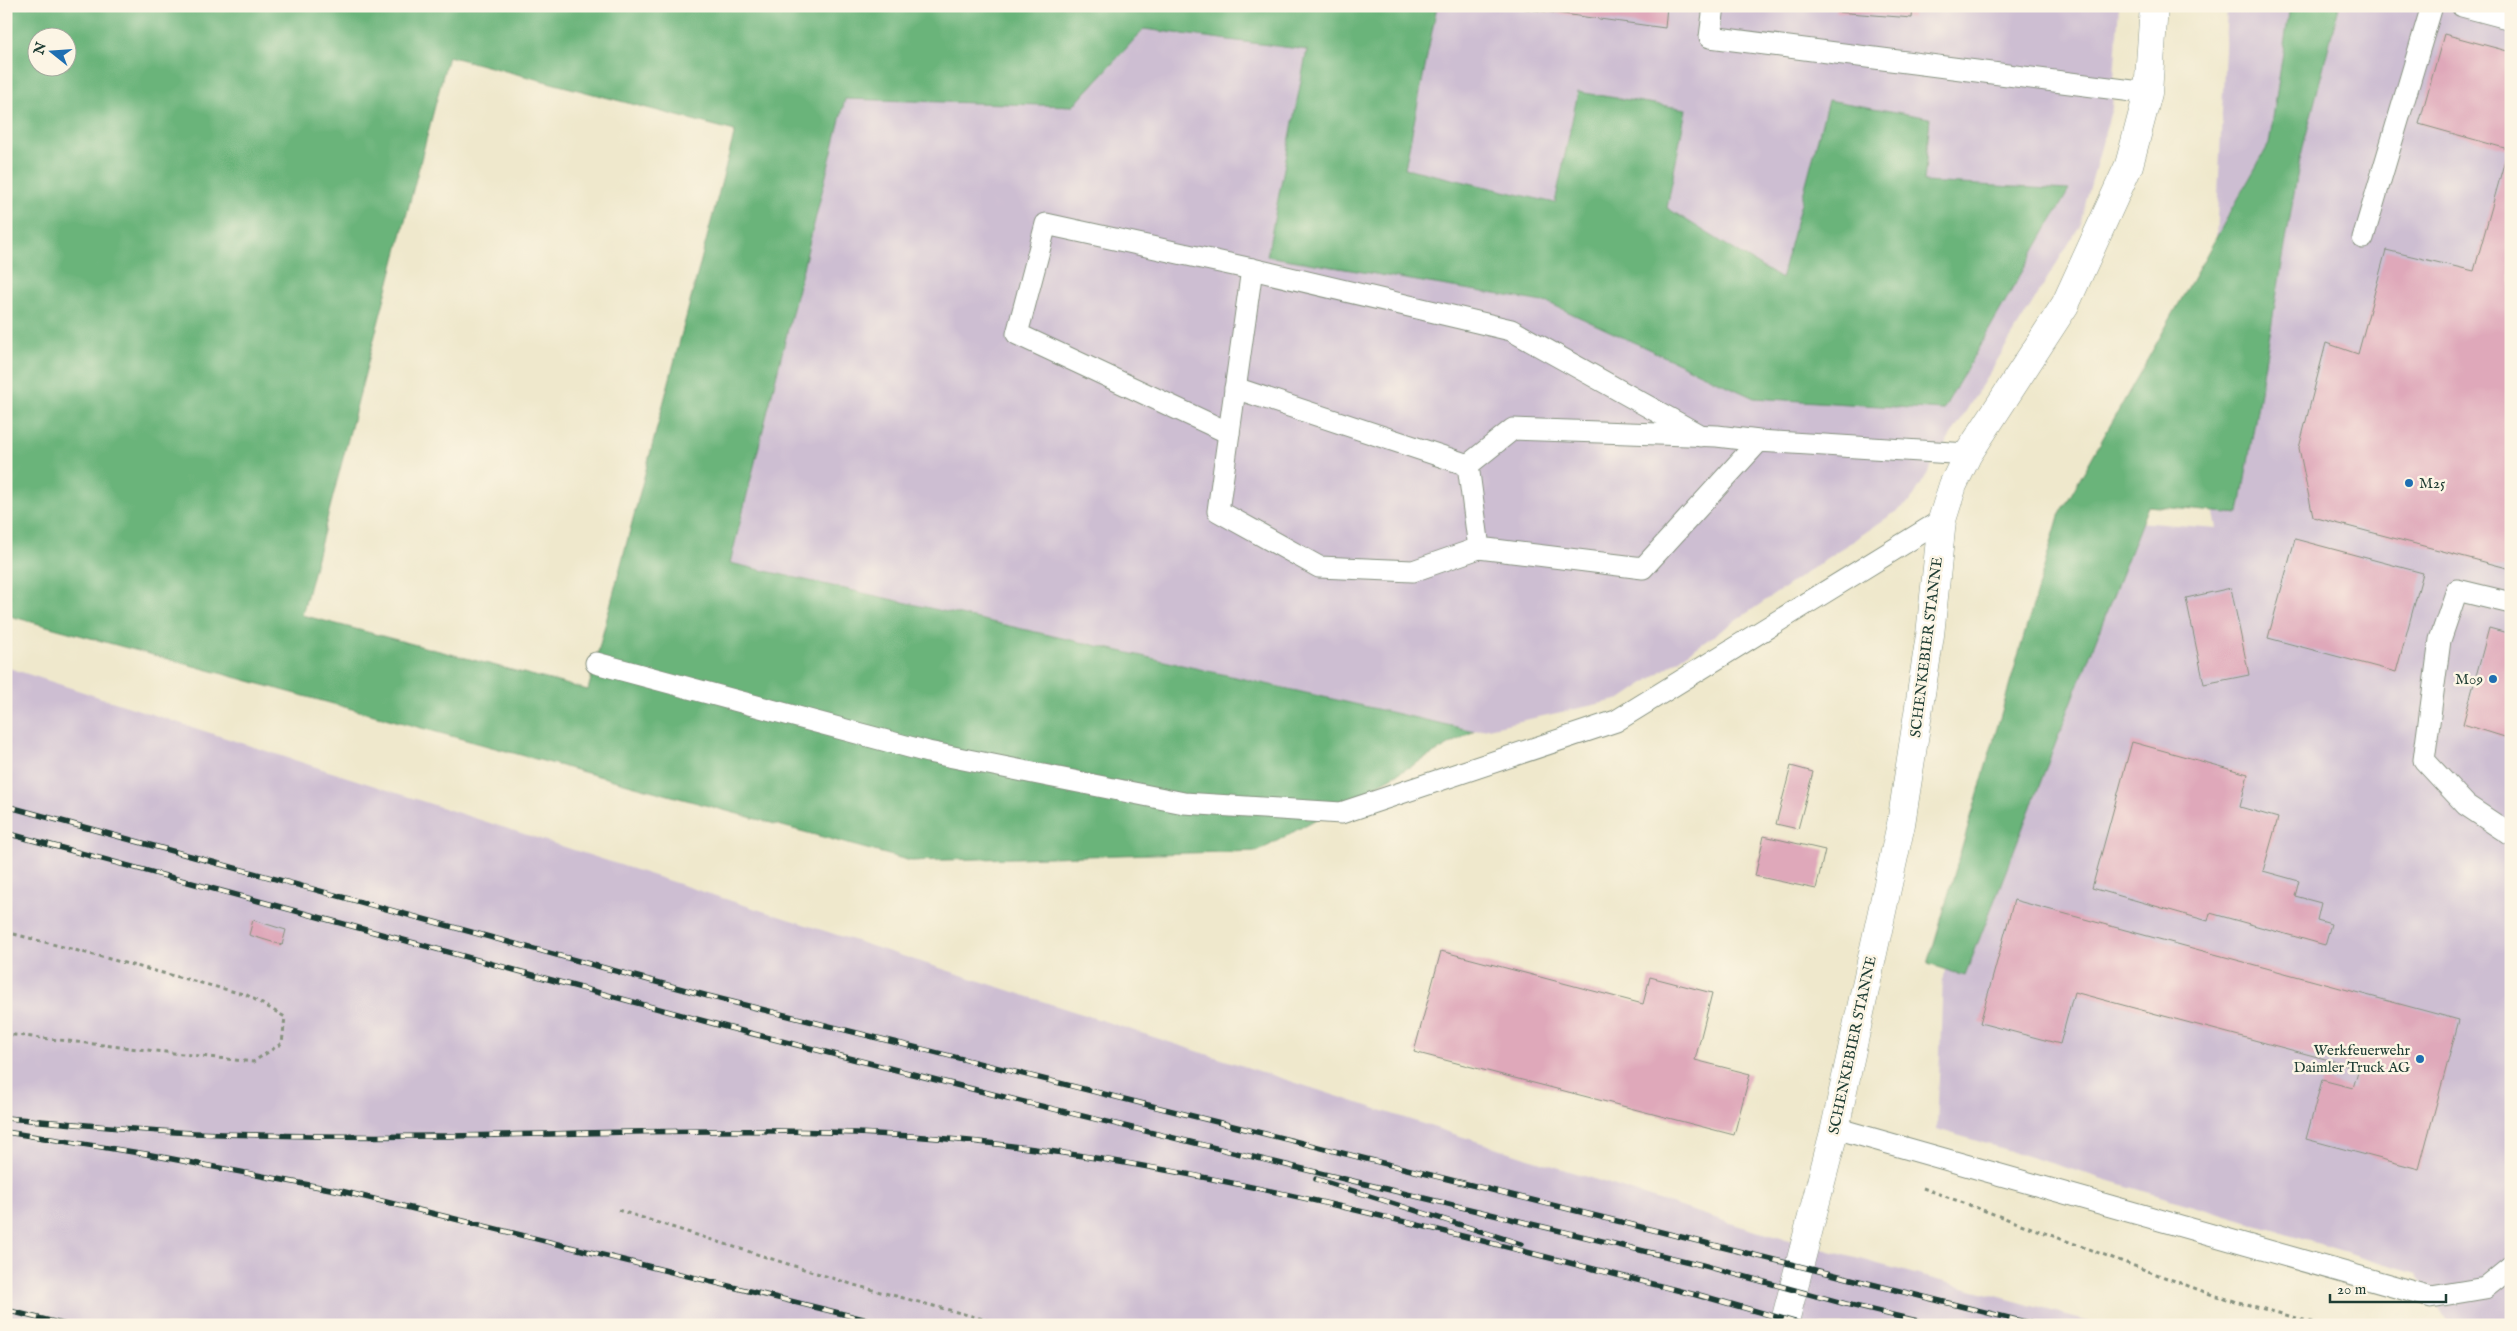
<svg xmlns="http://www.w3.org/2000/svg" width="2517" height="1331" font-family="'IM FELL English',serif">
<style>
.industrial{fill:#cdbed2}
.forest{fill:#6bb47a;stroke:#457857;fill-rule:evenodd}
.building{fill:#dfa8ba}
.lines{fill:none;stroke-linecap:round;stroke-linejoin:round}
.service-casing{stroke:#879280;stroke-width:23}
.tertiary-casing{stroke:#879280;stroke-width:29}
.path{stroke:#879280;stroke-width:3;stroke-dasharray:4 4;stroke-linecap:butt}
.service{stroke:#fff;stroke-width:21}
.tertiary{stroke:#fff;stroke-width:28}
.rail-casing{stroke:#1f3d34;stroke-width:5.5}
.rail{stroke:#fcf5e5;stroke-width:4;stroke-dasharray:11;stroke-linecap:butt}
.poi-dot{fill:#1f6fb2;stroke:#fcf5e5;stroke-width:2}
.labels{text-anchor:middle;stroke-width:5;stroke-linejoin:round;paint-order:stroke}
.poi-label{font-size:15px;fill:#1f3d34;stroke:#fcf5e5;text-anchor:end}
.street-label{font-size:15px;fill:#1f3d34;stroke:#fcf5e5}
</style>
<rect width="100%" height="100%" fill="#fcf5e5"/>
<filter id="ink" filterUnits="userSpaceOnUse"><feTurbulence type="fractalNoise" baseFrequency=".02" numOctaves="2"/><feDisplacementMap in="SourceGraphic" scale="10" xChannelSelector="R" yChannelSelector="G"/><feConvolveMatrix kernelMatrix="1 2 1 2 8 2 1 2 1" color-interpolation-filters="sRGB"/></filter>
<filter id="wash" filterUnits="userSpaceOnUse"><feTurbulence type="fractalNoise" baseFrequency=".0096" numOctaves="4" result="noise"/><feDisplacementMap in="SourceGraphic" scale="20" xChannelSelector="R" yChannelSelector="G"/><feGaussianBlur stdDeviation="1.12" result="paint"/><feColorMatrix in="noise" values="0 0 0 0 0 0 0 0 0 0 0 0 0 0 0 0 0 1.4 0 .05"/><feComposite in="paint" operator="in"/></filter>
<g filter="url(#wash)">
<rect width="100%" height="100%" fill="#efe8cc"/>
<!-- industrial -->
<g class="industrial">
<polygon points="800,6 2119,6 2112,107 2079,227 1910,502 1621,699 1474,731 669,549"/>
<polygon points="2227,6 2511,6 2511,1325 2449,1325 2416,1273 1937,1129 1943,976 2123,521 2217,528 2205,470"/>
<polygon points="6,667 1752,1230 2104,1325 6,1325"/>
</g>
<!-- forest -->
<g class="forest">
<path d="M6,6H1437L1405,168L1555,203L1578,92L1686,109L1667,208L1781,279L1828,100L1930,118L1924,182L2069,190L1943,410L1754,398L1549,303L1267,256L1307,50L1144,29L1073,106L845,99L730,563L1474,731L1259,851L911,861L6,615ZM38,38H68V68H38ZM448,56L735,131L588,690L302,615Z"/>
<polygon points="2290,6 2339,6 2300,159 2239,514 2148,506 1965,976 1928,964 2059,516 2269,144"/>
</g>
<g id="blocks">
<!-- building -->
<g class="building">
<polygon points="1505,6 1667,6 1665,28"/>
<polygon points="1837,6 1913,6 1912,18 1836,12"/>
<polygon points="2444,34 2511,52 2511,569 2313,517 2299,448 2326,343 2358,354 2386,250 2474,271 2508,149 2419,124"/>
<polygon points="2295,539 2423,573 2396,672 2268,638"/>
<polygon points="2231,588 2249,675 2204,684 2186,598"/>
<polygon points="2489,628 2511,634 2511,739 2463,724"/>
<polygon points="2132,742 2248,774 2240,807 2278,818 2263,871 2299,881 2295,896 2321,903 2317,920 2331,924 2325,945 2210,913 2208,921 2092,888"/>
<polygon points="1791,766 1813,772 1798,829 1776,824"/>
<polygon points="1764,836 1825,850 1816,889 1755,876"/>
<polygon points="2014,900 2459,1020 2419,1169 2306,1139 2322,1080 2353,1088 2359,1068 2074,992 2060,1044 1980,1023"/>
<polygon points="253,920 286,930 282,945 249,935"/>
<polygon points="1441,951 1643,1004 1650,977 1712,993 1695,1060 1750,1074 1734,1135 1414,1052"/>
</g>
</g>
</g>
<g filter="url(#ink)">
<use href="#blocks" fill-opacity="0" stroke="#879280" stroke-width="1"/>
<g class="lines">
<!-- service casing -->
<g class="service-casing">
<g id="service">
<polyline points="1714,6 1710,37 2148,93"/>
<polyline points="2462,6 2511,19"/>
<polyline points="2363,238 2432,6"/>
<polyline points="1235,388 1468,465"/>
<polyline points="1229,433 1017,334 1046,224 1252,269"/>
<polyline points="1759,441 1643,568 1479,548 1468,465 1513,429 1717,436 1759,441 1968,454"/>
<polyline points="1479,548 1413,571 1319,567 1218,511 1252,269 1511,330 1701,436"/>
<polyline points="2511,603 2457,590 2440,640 2424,760 2466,805 2511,835"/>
<polyline points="596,663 928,752 1184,803 1341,813 1616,721 1942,520"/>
<polyline points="1835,1128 2431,1297 2485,1288 2511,1267"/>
</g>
</g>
<!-- tertiary casing -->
<g class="tertiary-casing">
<polyline id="tertiary" points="1784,1325 1835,1128 1901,824 1930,635 1942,520 1953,485 1968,454 2065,305 2129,165 2148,93 2154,6"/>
</g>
<!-- path -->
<g class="path">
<polyline points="6,932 247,995 285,1017 282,1043 253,1062 6,1034"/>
<polyline points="1923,1188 2213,1295 2322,1325"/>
<polyline points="618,1210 854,1285 1006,1325"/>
</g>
<!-- service -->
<use href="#service" class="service"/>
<!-- tertiary -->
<use href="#tertiary" class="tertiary"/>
<!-- rail casing -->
<g class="rail-casing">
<g id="rail">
<polyline points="6,806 708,996 2037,1325"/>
<polyline points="6,833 730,1028 1008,1098 1702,1265 1846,1304 1934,1325"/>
<path d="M6,1118C69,1123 132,1130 195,1133C275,1136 357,1137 437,1136C621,1134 805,1122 988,1143C1231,1171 1468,1238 1704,1297"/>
<polyline points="6,1132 146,1154 341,1191 888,1325"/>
<polyline points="1316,1179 1521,1244"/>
<polyline points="1699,1295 1805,1325"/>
<polyline points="6,1310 66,1325"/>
</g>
</g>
<!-- rail -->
<use href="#rail" class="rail"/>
</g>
</g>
<!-- markers -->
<g class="poi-dot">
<circle cx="2409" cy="483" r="5"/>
<circle cx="2493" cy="679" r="5"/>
<circle cx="2420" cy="1059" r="5"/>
</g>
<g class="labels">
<!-- poi labels -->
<g class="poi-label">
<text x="2419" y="488" text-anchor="start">M25</text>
<text x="2483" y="684">M09</text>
<text x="2410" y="1055">Werkfeuerwehr<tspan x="2410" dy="17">Daimler Truck AG</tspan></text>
</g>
<!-- street labels -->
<g class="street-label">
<text transform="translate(1926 647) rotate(-83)" y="5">SCHENKEBIER STANNE</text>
<text transform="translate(1852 1045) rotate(-78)" y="5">SCHENKEBIER STANNE</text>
</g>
</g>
<!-- margin -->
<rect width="2517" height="1331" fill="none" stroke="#fcf5e5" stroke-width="25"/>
<!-- north arrow -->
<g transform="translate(52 52) rotate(287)"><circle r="24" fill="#fcf5e5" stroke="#a4ab9e"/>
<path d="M0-4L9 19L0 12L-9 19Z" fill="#1f6fb2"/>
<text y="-8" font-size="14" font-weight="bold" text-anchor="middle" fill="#1f3d34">N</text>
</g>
<!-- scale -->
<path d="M2330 1294v8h116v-8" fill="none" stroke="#1f3d34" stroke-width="2.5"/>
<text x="2337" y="1294" font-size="15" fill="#1f3d34" stroke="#fcf5e5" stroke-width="4" paint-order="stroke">20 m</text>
</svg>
